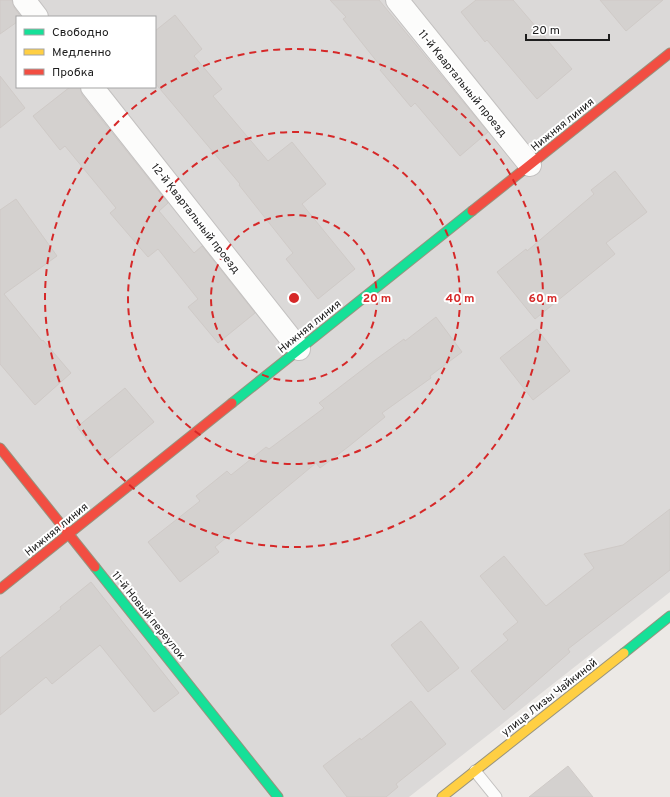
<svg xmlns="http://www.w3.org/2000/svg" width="670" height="797" font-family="Overpass,sans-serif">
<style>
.residential{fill:#dbd9d8;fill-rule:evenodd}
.building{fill:#d4d1cf;stroke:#cfcac7}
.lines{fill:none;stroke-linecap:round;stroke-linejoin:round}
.lane-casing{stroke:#c3c1c0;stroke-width:13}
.street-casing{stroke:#c3c1c0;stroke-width:24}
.fast-casing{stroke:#97937e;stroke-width:11}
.slow-casing{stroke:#97937e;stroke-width:11}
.jam-casing{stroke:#97937e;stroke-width:11}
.lane{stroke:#fcfcfb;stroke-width:11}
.street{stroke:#fcfcfb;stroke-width:22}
.fast{stroke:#16e098;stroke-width:9}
.slow{stroke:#ffcf43;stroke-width:9}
.jam{stroke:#f24e42;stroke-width:9}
.ring{fill:none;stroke:#d62828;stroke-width:2;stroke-dasharray:7 5}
.labels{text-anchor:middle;stroke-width:4;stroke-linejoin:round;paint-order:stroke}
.street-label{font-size:11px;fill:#1d1d1d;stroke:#fff}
.centre{fill:#d62828;stroke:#fff;stroke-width:2}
.ring-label{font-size:12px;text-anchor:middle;font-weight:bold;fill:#d62828;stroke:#fff;stroke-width:4;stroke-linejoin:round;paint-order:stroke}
</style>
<rect width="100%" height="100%" fill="#ece9e6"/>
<!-- residential -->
<path class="residential" d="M0,0H670V592L409,797H0ZM17,17H155V87H17Z"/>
<!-- building -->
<g class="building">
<polygon points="0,0 12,0 14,7 21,17 17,17 17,22 0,34"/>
<polygon points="330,0 379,0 488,132 460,156 415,103 411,107 380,70 382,68 343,19 346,17"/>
<polygon points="476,0 513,0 572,69 537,99 487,40 485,42 461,12"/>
<polygon points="600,0 663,0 626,31"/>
<polygon points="175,15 202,49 194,56 222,89 213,96 268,161 292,142 326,184 302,204 355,269 318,299 286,259 293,253 239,185 240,184 155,83 155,31"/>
<polygon points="0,76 25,108 0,128"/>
<polygon points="70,87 80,87 82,95 168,203 159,211 194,253 202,246 255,313 218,343 188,307 198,299 158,249 148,257 110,213 116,208 65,146 60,150 33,116"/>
<polygon points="615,171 647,212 606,243 615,254 535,319 497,272 526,249 527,251 594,194 591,190"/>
<polygon points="16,199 57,256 4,294 42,341 43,340 71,373 35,405 0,364 0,210"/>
<polygon points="436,317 462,352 430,376 431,378 382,413 385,417 348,447 320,468 316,463 215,547 219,552 180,582 148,542 200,501 196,496 227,471 231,475 266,447 269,449 324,408 319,403 375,360 404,339 405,341"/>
<polygon points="537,329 570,371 533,400 500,358"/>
<polygon points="125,388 154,422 105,462 77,427"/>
<polygon points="670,509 670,570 568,649 570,652 504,710 471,671 508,640 503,634 518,622 480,576 504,556 546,606 594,568 584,554 623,545"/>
<polygon points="91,582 179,693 154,712 100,645 52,684 46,677 0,715 0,658 61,609 60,607"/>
<polygon points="421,621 459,668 428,692 391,645"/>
<polygon points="411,701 446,744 396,784 398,787 386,797 347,797 323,766 360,738 361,740"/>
<polygon points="568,766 593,797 529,797"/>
</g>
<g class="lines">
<!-- lane casing -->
<g class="lane-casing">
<polyline id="lane" points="475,771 496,797"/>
</g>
<!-- street casing -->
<g class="street-casing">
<g id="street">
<polyline points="24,0 37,17"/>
<polyline points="397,0 530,165"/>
<polyline points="92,87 299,349"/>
</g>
</g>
<!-- fast casing -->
<g class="fast-casing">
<g id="fast">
<polyline points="232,403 472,211"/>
<polyline points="95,567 278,797"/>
<polyline points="624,653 670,616"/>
</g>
</g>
<!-- slow casing -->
<g class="slow-casing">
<polyline id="slow" points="442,797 624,653"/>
</g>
<!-- jam casing -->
<g class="jam-casing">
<g id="jam">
<polyline points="472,211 670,53"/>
<polyline points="0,448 95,567"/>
<polyline points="0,589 232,403"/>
</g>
</g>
<!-- lane -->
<use href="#lane" class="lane"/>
<!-- street -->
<use href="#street" class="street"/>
<!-- fast -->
<use href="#fast" class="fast"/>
<!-- slow -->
<use href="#slow" class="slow"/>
<!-- jam -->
<use href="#jam" class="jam"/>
</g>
<!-- distance rings -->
<g class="ring">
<circle cx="294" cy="298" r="83"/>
<circle cx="294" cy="298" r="166"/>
<circle cx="294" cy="298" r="249"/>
</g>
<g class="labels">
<!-- street labels -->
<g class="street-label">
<text transform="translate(463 83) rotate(51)" y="4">11-й Квартальный проезд</text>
<text transform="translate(562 124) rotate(-39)" y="4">Нижняя линия</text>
<text transform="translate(196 218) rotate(52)" y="4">12-й Квартальный проезд</text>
<text transform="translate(309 326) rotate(-39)" y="4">Нижняя линия</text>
<text transform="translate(56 529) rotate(-39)" y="4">Нижняя линия</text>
<text transform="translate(149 615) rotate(51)" y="4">11-й Новый переулок</text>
<text transform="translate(549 697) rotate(-38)" y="4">улица Лизы Чайкиной</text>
</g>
</g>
<circle cx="294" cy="298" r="6" class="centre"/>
<g class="ring-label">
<text x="377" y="302">20 m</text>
<text x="460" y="302">40 m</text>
<text x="543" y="302">60 m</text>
</g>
<!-- legend -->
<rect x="16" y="16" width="140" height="72" fill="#ffffff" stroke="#a5a5a5"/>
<rect x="24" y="29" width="20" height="6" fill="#16e098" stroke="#a5a5a5"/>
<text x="52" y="36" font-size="12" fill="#1d1d1d">Свободно</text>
<rect x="24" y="49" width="20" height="6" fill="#ffcf43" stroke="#a5a5a5"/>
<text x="52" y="56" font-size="12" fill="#1d1d1d">Медленно</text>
<rect x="24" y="69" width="20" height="6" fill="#f24e42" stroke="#a5a5a5"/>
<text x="52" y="76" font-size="12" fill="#1d1d1d">Пробка</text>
<!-- scale -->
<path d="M526 34v6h83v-6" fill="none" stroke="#1d1d1d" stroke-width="2"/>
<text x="532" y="34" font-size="12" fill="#1d1d1d" stroke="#ffffff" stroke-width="3" paint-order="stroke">20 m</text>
</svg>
